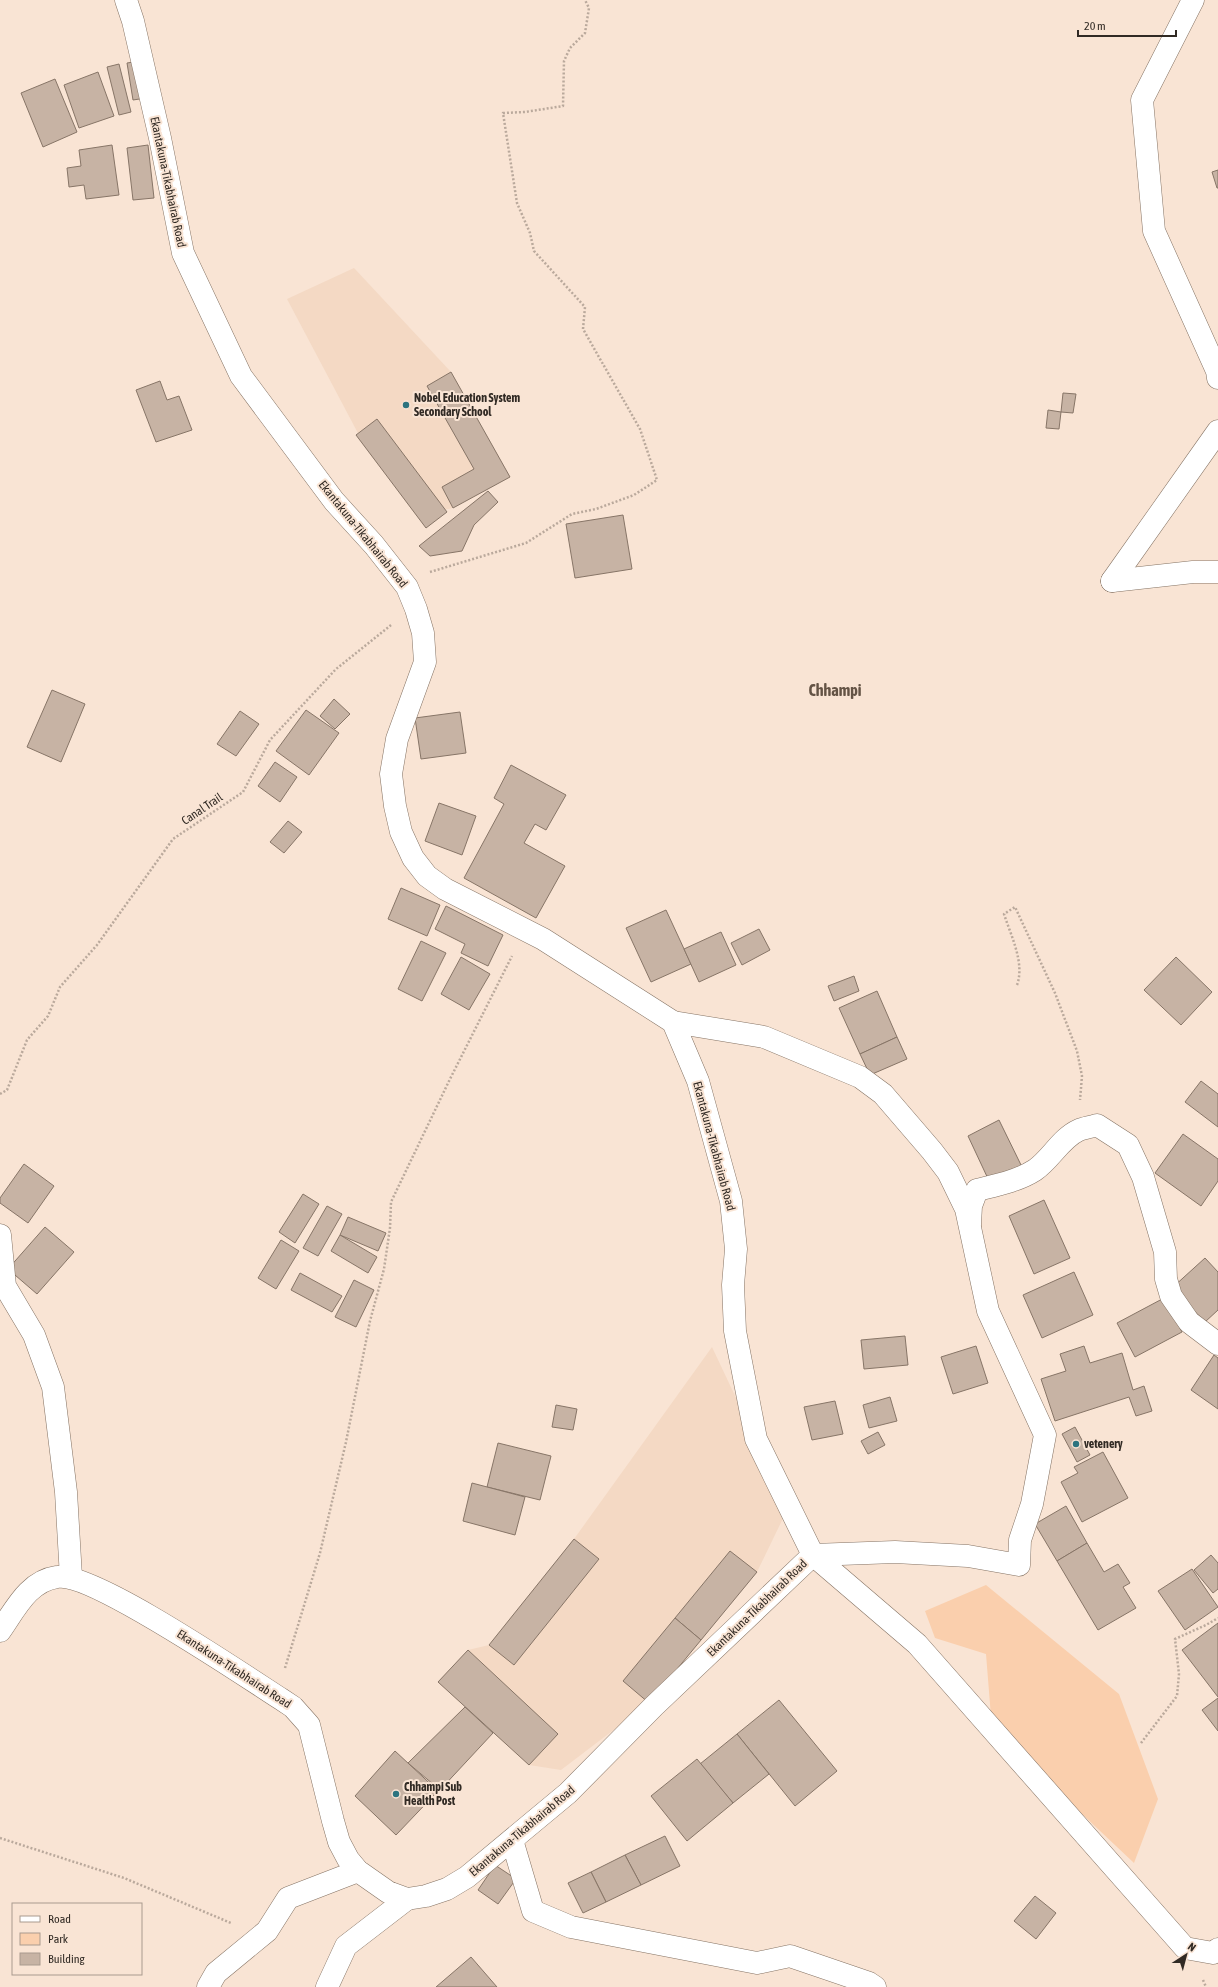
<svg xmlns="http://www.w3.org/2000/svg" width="1218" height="1987" font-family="'Asap Condensed',sans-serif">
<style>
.built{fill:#f4d9c4}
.green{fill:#facfad}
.building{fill:#c7b3a4;stroke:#877567}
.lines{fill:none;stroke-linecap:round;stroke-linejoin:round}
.minor-casing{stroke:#857364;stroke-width:23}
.major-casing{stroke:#857364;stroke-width:23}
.path{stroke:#baa99c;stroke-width:2.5;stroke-dasharray:2 2;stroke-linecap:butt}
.minor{stroke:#fff;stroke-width:22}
.major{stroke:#fff;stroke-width:22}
.poi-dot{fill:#2c747f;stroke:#f9e4d4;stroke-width:1.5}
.labels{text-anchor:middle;stroke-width:4;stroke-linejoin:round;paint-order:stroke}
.street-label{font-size:12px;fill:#312a24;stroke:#f9e4d4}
.poi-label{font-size:12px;font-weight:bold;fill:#312a24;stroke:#f9e4d4;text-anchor:start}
.district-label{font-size:16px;font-weight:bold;fill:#645345;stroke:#f9e4d4}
</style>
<rect width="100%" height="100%" fill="#f9e4d4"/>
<!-- built -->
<g class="built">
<polygon points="354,268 451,372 510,477 453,508 418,515 360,437 287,299"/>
<polygon points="712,1347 788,1508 757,1572 649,1703 561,1770 529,1765 438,1682 468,1650 489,1645 574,1539"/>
</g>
<!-- green -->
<polygon class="green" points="986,1585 1119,1694 1158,1799 1134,1863 992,1729 986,1654 935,1638 925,1611"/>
<!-- building -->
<g class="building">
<polygon points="140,61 146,98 133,100 127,63"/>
<polygon points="119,64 131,112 119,115 107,67"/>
<polygon points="98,72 114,116 79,128 64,85"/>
<polygon points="55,79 77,132 43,147 21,93"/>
<polygon points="112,145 119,195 86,199 84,185 69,187 67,168 81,166 79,150"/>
<polygon points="148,145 154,198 133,200 127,148"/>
<polygon points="1218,170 1218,188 1217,188 1212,172"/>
<polygon points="451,372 510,477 453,508 442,487 474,469 427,386"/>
<polygon points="160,381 167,400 179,396 192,430 156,442 136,390"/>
<polygon points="1063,393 1076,394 1073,413 1061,412"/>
<polygon points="1048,410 1061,412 1059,429 1046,428"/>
<polygon points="377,419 447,512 426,528 356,435"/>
<polygon points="488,491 498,502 474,525 462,551 430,556 419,546"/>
<polygon points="623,515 632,569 575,578 566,524"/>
<polygon points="52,690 85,704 61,762 27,747"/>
<polygon points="334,699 350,714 335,729 320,716"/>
<polygon points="306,710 339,733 309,775 276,751"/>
<polygon points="240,711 259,724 236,756 217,744"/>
<polygon points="460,712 466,753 421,759 415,718"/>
<polygon points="275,762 297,777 280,802 258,786"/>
<polygon points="511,765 566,795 546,830 535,824 524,843 565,866 536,918 464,878 504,804 494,798"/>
<polygon points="439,803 476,816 462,855 425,841"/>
<polygon points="288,821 302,832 284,853 270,842"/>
<polygon points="401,888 440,905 427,936 388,919"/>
<polygon points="446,906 503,935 488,966 461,953 465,944 435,929"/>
<polygon points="666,910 691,964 651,982 626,928"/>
<polygon points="759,929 770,950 742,965 731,943"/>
<polygon points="721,932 736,965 699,982 684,949"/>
<polygon points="421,941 446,953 422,1001 398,989"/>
<polygon points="461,957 490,974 469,1010 441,994"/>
<polygon points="1176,957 1212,992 1181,1025 1144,990"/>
<polygon points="854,976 859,991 834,1001 828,986"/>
<polygon points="877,991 897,1037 860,1054 839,1008"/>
<polygon points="897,1037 907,1059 870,1075 860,1054"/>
<polygon points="1201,1081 1218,1094 1218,1127 1185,1102"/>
<polygon points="999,1120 1022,1167 990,1183 968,1136"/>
<polygon points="1183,1134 1218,1159 1218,1181 1201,1206 1155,1173"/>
<polygon points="24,1164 54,1186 28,1223 0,1203 0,1198"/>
<polygon points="303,1194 319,1204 295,1243 279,1232"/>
<polygon points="1044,1200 1070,1258 1034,1274 1009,1216"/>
<polygon points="327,1206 342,1214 318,1256 303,1248"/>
<polygon points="348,1217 386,1233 378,1251 340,1235"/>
<polygon points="45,1227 74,1252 37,1294 8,1269"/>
<polygon points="340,1235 377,1257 368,1273 331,1251"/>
<polygon points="281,1240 299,1251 276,1289 258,1278"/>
<polygon points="1205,1258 1218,1272 1218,1310 1205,1322 1172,1288"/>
<polygon points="1074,1272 1093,1315 1042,1338 1023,1295"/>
<polygon points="300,1273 342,1296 332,1312 291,1290"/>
<polygon points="354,1280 374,1290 356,1327 335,1317"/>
<polygon points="1164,1298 1182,1332 1135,1357 1117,1323"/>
<polygon points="905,1336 908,1365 864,1369 861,1340"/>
<polygon points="976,1346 988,1383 953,1394 941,1357"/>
<polygon points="1084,1346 1090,1363 1122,1353 1133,1390 1144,1386 1152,1411 1136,1416 1129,1397 1055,1421 1041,1379 1066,1371 1060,1354"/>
<polygon points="1214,1355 1218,1358 1218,1409 1191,1390"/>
<polygon points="890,1397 897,1421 869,1428 863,1405"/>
<polygon points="835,1401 843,1434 812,1440 804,1407"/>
<polygon points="556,1405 577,1409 573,1430 552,1427"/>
<polygon points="1075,1427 1090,1455 1077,1462 1062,1434"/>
<polygon points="878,1432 885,1445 868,1454 861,1441"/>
<polygon points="498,1443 551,1456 540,1500 487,1487"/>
<polygon points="1103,1452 1128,1498 1082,1522 1061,1482 1078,1473 1074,1467"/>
<polygon points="472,1483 525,1497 515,1535 463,1521"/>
<polygon points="1066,1506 1087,1543 1057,1561 1035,1524"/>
<polygon points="574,1539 599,1559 514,1665 489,1645"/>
<polygon points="1087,1543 1104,1572 1118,1564 1130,1583 1123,1587 1136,1608 1098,1630 1057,1561"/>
<polygon points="730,1551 757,1572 701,1640 675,1618"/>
<polygon points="1211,1555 1218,1563 1218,1589 1213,1593 1194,1570"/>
<polygon points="1192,1569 1218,1607 1185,1630 1158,1591"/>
<polygon points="675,1618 701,1640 649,1703 623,1681"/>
<polygon points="1218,1623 1218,1697 1182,1650"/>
<polygon points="468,1650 558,1734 529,1765 438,1682"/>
<polygon points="1218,1698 1218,1731 1202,1710"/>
<polygon points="779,1700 837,1771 795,1806 737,1734"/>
<polygon points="465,1707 493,1733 440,1790 408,1763"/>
<polygon points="737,1734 769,1774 733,1803 700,1764"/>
<polygon points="395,1751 438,1791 396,1835 355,1796"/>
<polygon points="697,1759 733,1803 687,1841 651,1796"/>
<polygon points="665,1836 680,1866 641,1885 625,1855"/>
<polygon points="625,1855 641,1885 606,1902 591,1872"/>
<polygon points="495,1865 516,1879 498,1904 478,1890"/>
<polygon points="591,1872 606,1902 583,1913 568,1883"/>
<polygon points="1035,1896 1056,1913 1036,1939 1014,1921"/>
<polygon points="471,1957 497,1987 436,1987"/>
</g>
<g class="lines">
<!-- minor casing -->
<g class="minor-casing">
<g id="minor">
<polyline points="1193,0 1142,100 1154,231 1217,371 1218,378"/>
<polyline points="1112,581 1218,431"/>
<polyline points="1112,581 1193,572 1218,572"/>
<polyline points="673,1022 764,1037 860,1077 883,1094 932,1151 948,1172 966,1209 988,1311 1045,1435 1032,1504 1020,1540 1019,1565 968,1556 895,1552 813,1555"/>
<path d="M970,1224L971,1206L977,1190C997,1185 1018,1181 1035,1170C1051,1159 1061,1138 1079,1130C1084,1128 1091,1127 1097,1125L1128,1145L1143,1177L1165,1252L1166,1279L1171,1296L1189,1322L1218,1344"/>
<polyline points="0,1235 5,1286 34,1335 53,1387 66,1492 71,1577"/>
<polyline points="813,1555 917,1644 1185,1948 1213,1953 1218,1949"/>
<polyline points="512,1840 533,1911 571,1927 757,1963 790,1956 869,1983 875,1987"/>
<polyline points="208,1987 216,1973 267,1931 288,1898 358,1871"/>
<polyline points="327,1987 346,1946 407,1899"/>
</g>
</g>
<!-- major casing -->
<g class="major-casing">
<path id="major" d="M0,1631C15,1610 28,1581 57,1577C91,1571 245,1676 281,1699L293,1707L309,1725L333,1821L339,1842L348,1859L358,1871L388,1892L407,1899L426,1896L447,1889L467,1877L568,1793L654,1706L813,1555L756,1439L735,1331L733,1285L736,1249L731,1201L698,1081L673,1022L543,939L445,889L427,876L413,858L401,832L395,806L391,774L397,739L425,662L423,633L416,609L407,587L374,545L334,501L241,376L183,253L160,138L133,21L126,0"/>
</g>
<!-- path -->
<g class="path">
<polyline points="430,572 526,543 572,514 596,509 634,495 657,480 640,429 583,329 585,307 534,251 530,233 517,203 503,113 525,112 563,106 564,61 570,48 585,33 589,8 585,0"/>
<path d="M1017,985C1025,963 1011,936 1004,914L1015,907L1055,993L1077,1051L1082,1076L1080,1100"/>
<polyline points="0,1094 7,1090 27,1040 48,1016 60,987 97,945 173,839 243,792 270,740 336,669 391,625"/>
<polyline points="285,1668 320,1553 346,1442 370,1321 384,1269 390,1228 391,1202 450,1079 512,956"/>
<polyline points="1141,1743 1177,1696 1179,1674 1175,1639 1206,1625 1218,1618"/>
<polyline points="0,1838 124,1878 231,1923"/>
<polyline points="1203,1980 1206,1987"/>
</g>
<!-- minor -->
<use href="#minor" class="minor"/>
<!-- major -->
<use href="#major" class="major"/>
</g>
<!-- markers -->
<g class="poi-dot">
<circle cx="406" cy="405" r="4"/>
<circle cx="1076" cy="1444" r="4"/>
<circle cx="396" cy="1794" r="4"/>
</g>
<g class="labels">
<!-- street labels -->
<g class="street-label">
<text transform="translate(168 182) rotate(78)" y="4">Ekantakuna-Tikabhairab Road</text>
<text transform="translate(363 534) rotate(51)" y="4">Ekantakuna-Tikabhairab Road</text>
<text transform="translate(202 809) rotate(-34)" y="4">Canal Trail</text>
<text transform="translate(714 1146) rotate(75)" y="4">Ekantakuna-Tikabhairab Road</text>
<text transform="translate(757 1608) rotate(-44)" y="4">Ekantakuna-Tikabhairab Road</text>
<text transform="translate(234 1669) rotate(33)" y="4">Ekantakuna-Tikabhairab Road</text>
<text transform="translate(522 1831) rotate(-40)" y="4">Ekantakuna-Tikabhairab Road</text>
</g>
<!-- poi labels -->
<g class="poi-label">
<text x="414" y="402">Nobel Education System<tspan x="414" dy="14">Secondary School</tspan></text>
<text x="1084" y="1448">vetenery</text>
<text x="404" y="1791">Chhampi Sub<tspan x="404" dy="14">Health Post</tspan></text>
</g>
<!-- district labels -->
<g class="district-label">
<text x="835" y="696">Chhampi</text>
</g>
</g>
<!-- legend -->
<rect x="12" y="1903" width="130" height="72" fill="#f9e4d4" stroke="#a99a8e"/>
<rect x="20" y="1916" width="20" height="6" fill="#ffffff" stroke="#a99a8e"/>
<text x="48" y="1923" font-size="12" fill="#312a24">Road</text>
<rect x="20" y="1933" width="20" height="12" fill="#facfad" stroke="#a99a8e"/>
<text x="48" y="1943" font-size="12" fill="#312a24">Park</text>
<rect x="20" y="1953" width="20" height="12" fill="#c7b3a4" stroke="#a99a8e"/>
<text x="48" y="1963" font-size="12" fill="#312a24">Building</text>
<!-- north arrow -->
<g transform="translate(1186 1955) rotate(36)" stroke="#f9e4d4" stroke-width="3" paint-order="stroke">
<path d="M0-3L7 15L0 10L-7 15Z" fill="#312a24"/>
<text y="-6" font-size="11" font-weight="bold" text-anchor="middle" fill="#312a24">N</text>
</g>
<!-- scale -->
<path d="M1078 30v6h98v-6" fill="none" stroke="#312a24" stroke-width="2"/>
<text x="1084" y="30" font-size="12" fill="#312a24" stroke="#f9e4d4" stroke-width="3" paint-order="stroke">20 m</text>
</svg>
